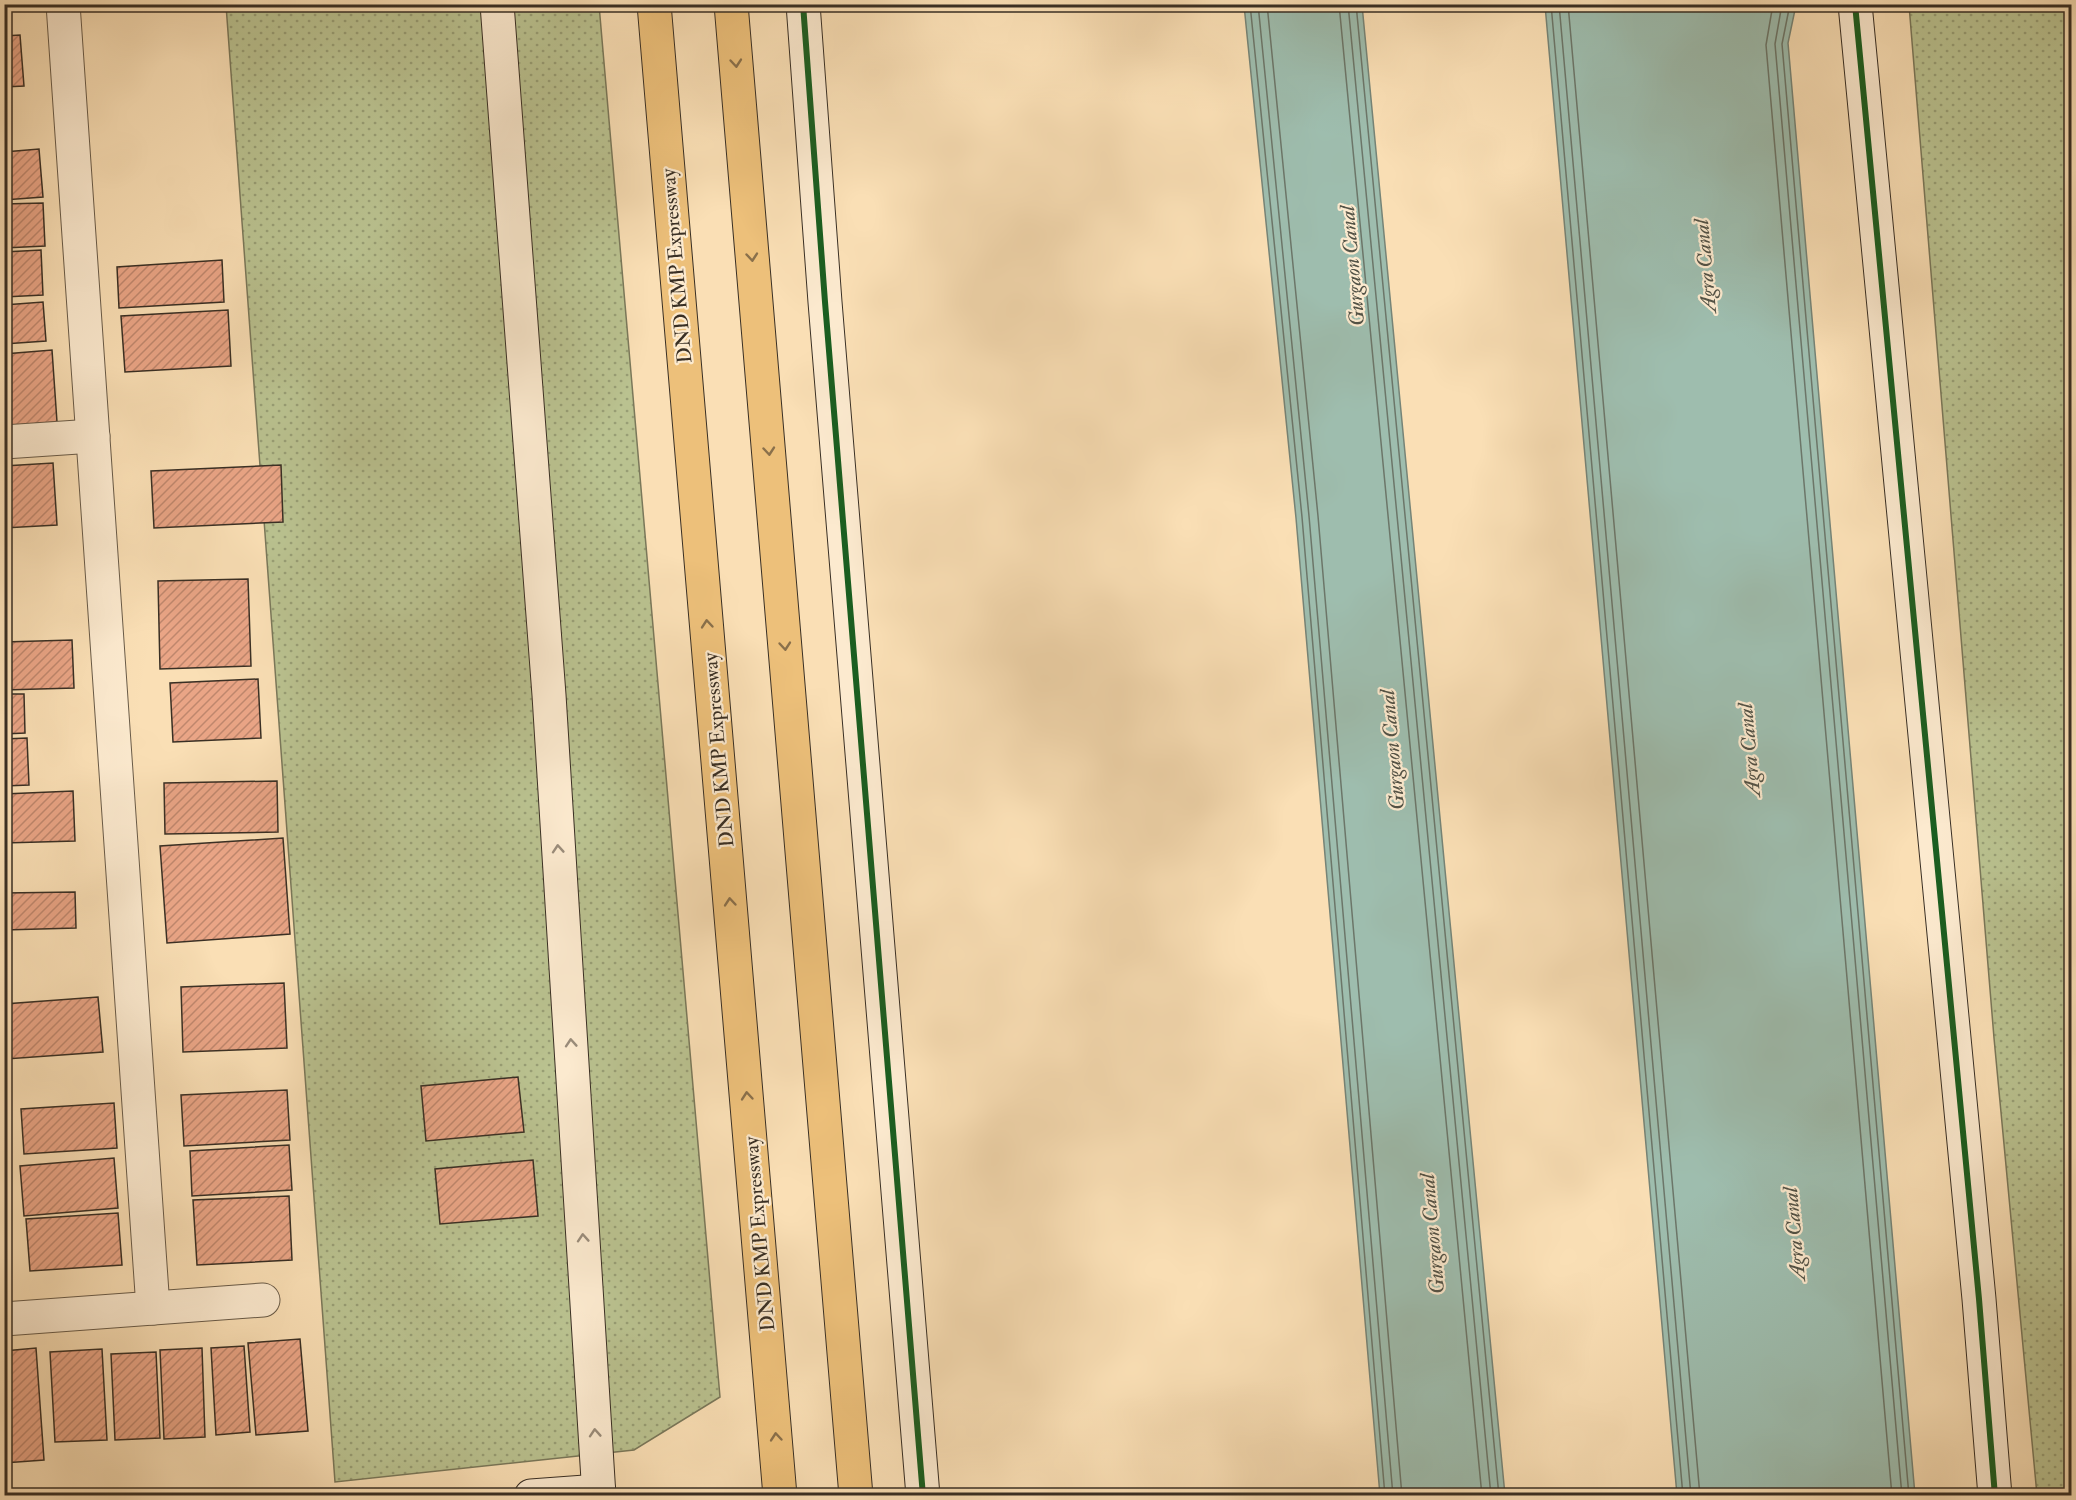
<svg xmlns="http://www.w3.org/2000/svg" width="2076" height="1500" font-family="'IM FELL Double Pica',serif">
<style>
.grass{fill:url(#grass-dots);stroke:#7a785a;stroke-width:1.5}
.water{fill:#9ebdae;stroke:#768477;stroke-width:1.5}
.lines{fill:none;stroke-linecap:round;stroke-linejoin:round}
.shore{stroke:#6c7669;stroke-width:1.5}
.building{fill:url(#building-hatch);stroke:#392f24;stroke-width:1.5}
.street-casing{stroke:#695b48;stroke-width:35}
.secondary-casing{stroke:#392f24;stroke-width:35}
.highway-casing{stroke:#392f24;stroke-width:35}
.street{stroke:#fceacf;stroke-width:33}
.secondary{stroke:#fceacf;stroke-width:33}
.highway{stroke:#edc07a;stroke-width:33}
.cycleway-casing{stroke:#fceacf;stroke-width:10}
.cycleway{stroke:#1b5e20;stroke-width:6}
.oneway{stroke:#8a704b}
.oneway2{stroke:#9a8c7a}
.labels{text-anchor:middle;stroke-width:4.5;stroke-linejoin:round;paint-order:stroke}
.street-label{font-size:20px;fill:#392f24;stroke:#fceacf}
.water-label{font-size:21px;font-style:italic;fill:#525246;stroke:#fceacf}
</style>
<defs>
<pattern id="grass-dots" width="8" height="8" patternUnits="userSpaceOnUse" patternTransform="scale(1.5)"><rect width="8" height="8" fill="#bac290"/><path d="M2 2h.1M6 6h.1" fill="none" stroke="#989e75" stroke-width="1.8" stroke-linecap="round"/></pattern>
<pattern id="building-hatch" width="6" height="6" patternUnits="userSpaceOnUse" patternTransform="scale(1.5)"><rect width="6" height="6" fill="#eaa586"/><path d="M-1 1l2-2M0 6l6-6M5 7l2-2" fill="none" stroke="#bf876d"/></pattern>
</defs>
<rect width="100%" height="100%" fill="#fadfb5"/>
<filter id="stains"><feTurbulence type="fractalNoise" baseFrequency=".00333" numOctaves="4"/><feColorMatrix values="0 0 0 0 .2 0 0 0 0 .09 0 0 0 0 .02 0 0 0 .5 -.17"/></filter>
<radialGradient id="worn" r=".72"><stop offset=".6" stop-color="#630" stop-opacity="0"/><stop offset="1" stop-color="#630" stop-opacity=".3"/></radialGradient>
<!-- grass -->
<g class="grass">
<polygon points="226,5 599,5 720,1397 634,1450 335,1482"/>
<polygon points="1909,5 2071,5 2071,1495 2037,1495 1994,1038"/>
</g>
<!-- water -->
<g class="water">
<polygon points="1244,5 1362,5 1505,1495 1380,1495 1296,518"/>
<polygon points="1545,5 1796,5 1788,43 1915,1495 1677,1495"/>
</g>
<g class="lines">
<!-- shore -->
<g class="shore">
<polyline points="1250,4 1302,517 1385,1496"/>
<polyline points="1258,4 1309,516 1393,1496"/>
<polyline points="1267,4 1318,516 1402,1496"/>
<polyline points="1339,4 1482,1496"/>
<polyline points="1348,4 1491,1496"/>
<polyline points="1356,4 1499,1496"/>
<polyline points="1551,4 1683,1496"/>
<polyline points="1559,4 1691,1496"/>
<polyline points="1568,4 1700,1496"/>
<polyline points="1773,4 1766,45 1892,1496"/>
<polyline points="1782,4 1775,44 1902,1496"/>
<polyline points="1790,4 1782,44 1909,1496"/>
</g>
</g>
<!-- building -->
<g class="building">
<polygon points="20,35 24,86 4,87 4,36"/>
<polygon points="39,149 43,197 4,200 4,152"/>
<polygon points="43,203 45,246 4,248 4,204"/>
<polygon points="41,250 43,295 4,297 4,252"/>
<polygon points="222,260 224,302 119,308 117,267"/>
<polygon points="43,302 46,341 4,344 4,305"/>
<polygon points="228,310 231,366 125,372 121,316"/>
<polygon points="52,350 57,422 4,426 4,354"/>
<polygon points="53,463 57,525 4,528 4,466"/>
<polygon points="281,465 283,522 154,528 151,471"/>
<polygon points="248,579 251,666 160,669 158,581"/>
<polygon points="72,640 74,688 4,690 4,642"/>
<polygon points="258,679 261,738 173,742 170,683"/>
<polygon points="4,694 24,694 25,733 4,734"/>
<polygon points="27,738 29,785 4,786 4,739"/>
<polygon points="277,781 278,832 165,834 164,783"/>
<polygon points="73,791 75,841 4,843 4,794"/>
<polygon points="283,838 290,934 167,943 160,846"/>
<polygon points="75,892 76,928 4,930 4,893"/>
<polygon points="284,983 287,1048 183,1052 181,987"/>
<polygon points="98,997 103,1052 6,1059 4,1004"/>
<polygon points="518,1077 524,1132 426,1141 421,1086"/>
<polygon points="287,1090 290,1140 184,1146 181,1095"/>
<polygon points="114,1103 117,1148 24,1154 21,1109"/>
<polygon points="289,1145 292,1190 192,1196 190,1151"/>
<polygon points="114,1158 118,1208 24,1216 20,1166"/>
<polygon points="533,1160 538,1216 440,1224 435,1169"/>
<polygon points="289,1196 292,1260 197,1265 193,1200"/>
<polygon points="118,1213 122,1265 30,1271 26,1219"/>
<polygon points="300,1339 308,1431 256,1435 248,1343"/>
<polygon points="244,1346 250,1432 216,1435 211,1348"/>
<polygon points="36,1348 44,1460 4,1463 4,1351"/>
<polygon points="202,1348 205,1437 164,1439 160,1350"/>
<polygon points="102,1349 107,1440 55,1442 50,1352"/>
<polygon points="156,1352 160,1438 115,1440 111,1354"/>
</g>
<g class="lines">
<!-- street casing -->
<g class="street-casing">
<g id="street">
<polyline points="63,4 153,1308"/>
<polyline points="4,442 93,436"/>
<polyline points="4,1319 263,1300"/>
</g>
</g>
<!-- secondary casing -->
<g class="secondary-casing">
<g id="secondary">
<polyline points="497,4 549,695 599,1496"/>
<polyline points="803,4 825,302 923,1496"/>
<polyline points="1855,4 1979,1299 1995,1496"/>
<polyline points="531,1496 599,1491"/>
</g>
</g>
<!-- highway casing -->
<g class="highway-casing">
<g id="highway">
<polyline points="654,4 780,1496"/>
<polyline points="731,4 856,1496"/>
</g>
</g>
<!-- street -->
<use href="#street" class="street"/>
<!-- secondary -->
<use href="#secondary" class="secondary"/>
<!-- highway -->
<use href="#highway" class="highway"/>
<!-- cycleway casing -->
<g class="cycleway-casing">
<g id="cycleway">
<polyline points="803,4 825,302 923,1496"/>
<polyline points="1855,4 1979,1299 1995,1496"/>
</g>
</g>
<!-- cycleway -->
<use href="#cycleway" class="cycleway"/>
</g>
<!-- one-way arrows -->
<defs><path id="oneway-chevron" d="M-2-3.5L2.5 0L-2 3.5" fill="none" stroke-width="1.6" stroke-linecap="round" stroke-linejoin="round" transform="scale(1.5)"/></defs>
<g class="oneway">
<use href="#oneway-chevron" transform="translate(736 63) rotate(85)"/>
<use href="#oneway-chevron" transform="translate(752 257) rotate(85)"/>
<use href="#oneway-chevron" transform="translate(769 451) rotate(85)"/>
<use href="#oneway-chevron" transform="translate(707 624) rotate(-95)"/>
<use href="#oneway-chevron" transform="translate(785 646) rotate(85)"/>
<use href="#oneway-chevron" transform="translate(730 902) rotate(-95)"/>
<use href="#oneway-chevron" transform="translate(747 1096) rotate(-95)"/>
<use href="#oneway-chevron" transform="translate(776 1437) rotate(-95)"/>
</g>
<g class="oneway2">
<use href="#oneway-chevron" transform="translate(558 849) rotate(-94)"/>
<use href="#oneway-chevron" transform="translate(571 1043) rotate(-94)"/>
<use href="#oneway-chevron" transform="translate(583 1238) rotate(-94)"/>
<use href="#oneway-chevron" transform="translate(595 1433) rotate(-94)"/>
</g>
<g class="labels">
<!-- street labels -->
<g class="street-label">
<text transform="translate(676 266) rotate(-95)" y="7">DND KMP Expressway</text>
<text transform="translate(718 750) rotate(-95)" y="7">DND KMP Expressway</text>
<text transform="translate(759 1234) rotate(-95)" y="7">DND KMP Expressway</text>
</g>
<!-- water labels -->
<g class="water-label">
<text transform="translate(1352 266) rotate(-95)" y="7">Gurgaon Canal</text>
<text transform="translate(1705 266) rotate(-95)" y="7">Agra Canal</text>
<text transform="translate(1392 750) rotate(-95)" y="7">Gurgaon Canal</text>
<text transform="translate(1749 750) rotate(-95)" y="7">Agra Canal</text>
<text transform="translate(1432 1234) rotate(-95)" y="7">Gurgaon Canal</text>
<text transform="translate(1794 1234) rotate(-95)" y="7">Agra Canal</text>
</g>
</g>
<!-- margin -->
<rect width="2076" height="1500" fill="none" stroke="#fadfb5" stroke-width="24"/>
<rect x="6" y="6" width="2064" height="1488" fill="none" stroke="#392f24" stroke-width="3"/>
<rect x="12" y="12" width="2052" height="1476" fill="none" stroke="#392f24" stroke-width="1.5"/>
<rect width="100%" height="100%" filter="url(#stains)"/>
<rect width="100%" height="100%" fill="url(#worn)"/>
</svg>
